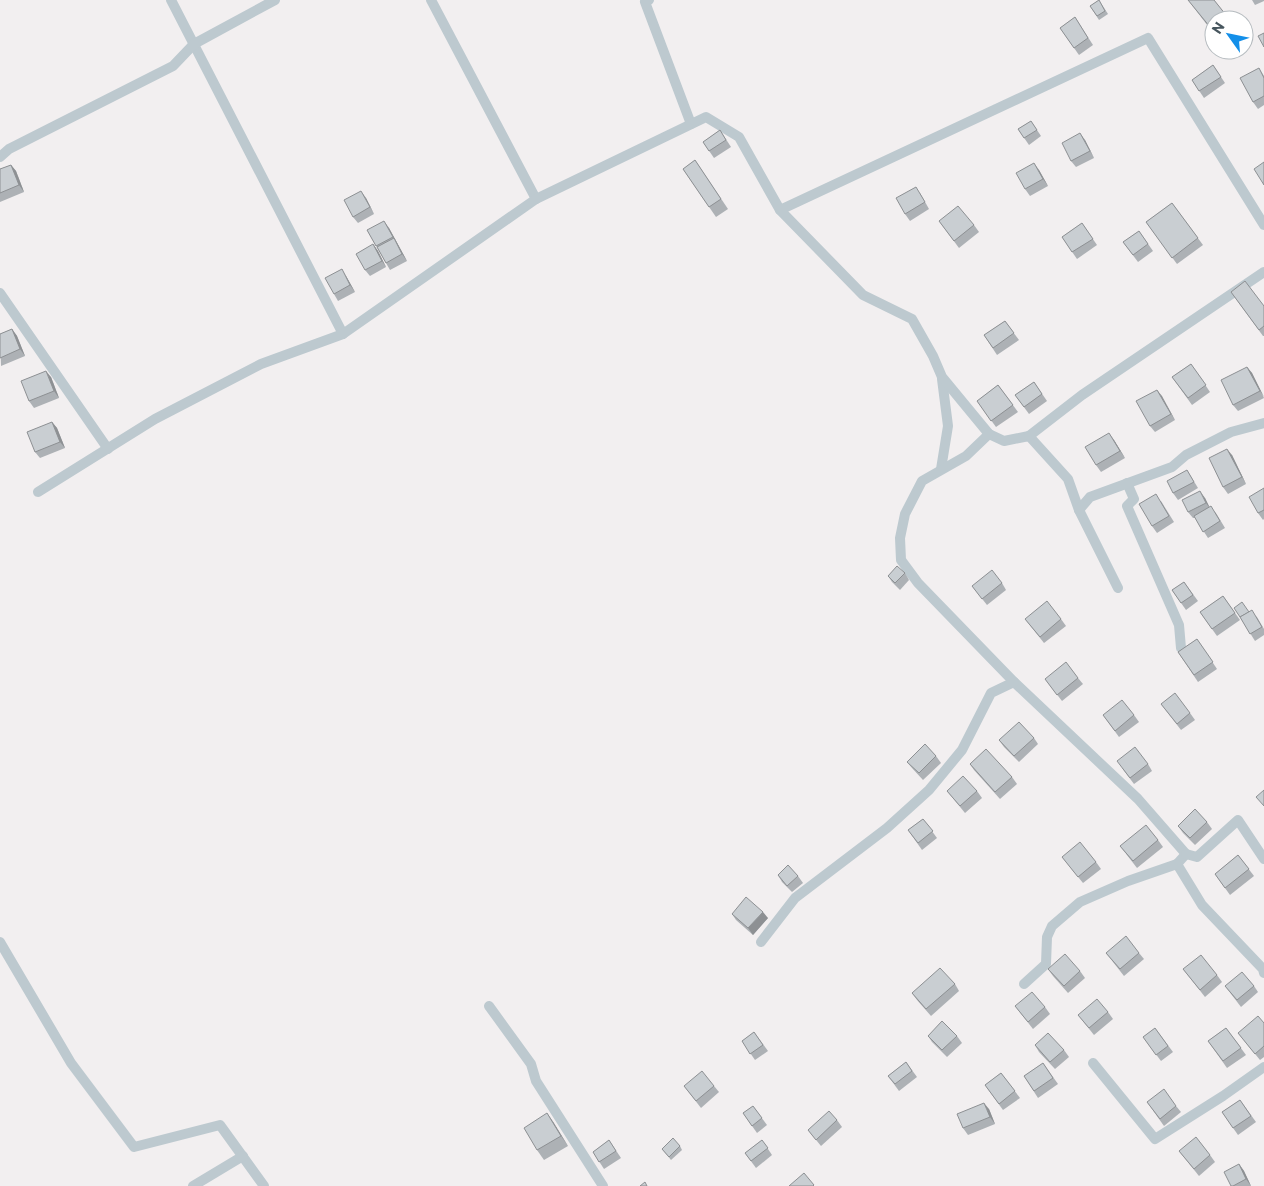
<svg xmlns="http://www.w3.org/2000/svg" width="1264" height="1186" font-family="Commissioner,sans-serif">
<style>
.lines{fill:none;stroke-linecap:round;stroke-linejoin:round}
.street{stroke:#bdc9cf;stroke-width:10}
.wall{fill:#adb1b5}
.shaded-wall{fill:#8d9093}
.building{fill:#c9ced2;stroke:#8d9093}
</style>
<rect width="100%" height="100%" fill="#f2eff0"/>
<g class="lines">
<!-- street -->
<g class="street">
<polyline points="171,0 343,334"/>
<polyline points="431,0 536,199"/>
<polyline points="649,0 645,2 691,124"/>
<polyline points="0,157 9,149 173,66 194,44 275,0"/>
<polyline points="0,293 108,449"/>
<polyline points="989,434 1004,441 1029,436 1068,479 1079,510"/>
<polyline points="1029,436 1082,395 1264,272"/>
<polyline points="941,469 948,426 942,379"/>
<polyline points="1127,483 1134,499 1127,506 1179,625 1181,648"/>
<polyline points="38,492 155,419 261,364 343,334 536,199 706,117 739,137 780,210"/>
<polyline points="1118,588 1079,510 1090,497 1172,467 1186,455 1231,432 1264,423"/>
<polyline points="1014,682 1138,799 1186,854 1177,864 1202,905 1263,969 1264,973"/>
<polyline points="1186,854 1197,857 1238,820 1264,859"/>
<polyline points="0,942 71,1063 134,1147 220,1125 264,1186"/>
<polyline points="761,942 795,898 887,828 929,790 962,750 991,693 1014,682 918,583 901,560 900,538 905,514 922,481 966,456 989,434 942,377 933,356 912,319 863,295 780,210 1148,38 1264,225"/>
<polyline points="1024,984 1046,964 1047,937 1052,926 1080,902 1128,881 1177,864"/>
<polyline points="489,1006 531,1064 536,1081 603,1186"/>
<polyline points="1093,1063 1155,1139 1223,1096 1264,1067"/>
<polyline points="193,1186 243,1156"/>
</g>
</g>
<!-- wall -->
<g class="wall">
<polygon points="1099,0 1108,14 1099,20 1090,6"/>
<polygon points="1188,0 1214,0 1230,20 1214,20 1214,34"/>
<polygon points="1252,0 1264,0 1264,1 1255,5"/>
<polygon points="1075,17 1093,45 1079,55 1060,28"/>
<polygon points="1213,65 1225,83 1204,98 1192,80"/>
<polygon points="1259,68 1264,76 1264,105 1258,109 1253,102"/>
<polygon points="1031,121 1041,136 1029,145 1018,129"/>
<polygon points="720,130 731,147 714,158 703,142"/>
<polygon points="1085,140 1094,158 1076,167 1071,161"/>
<polygon points="695,160 728,209 716,217 683,169"/>
<polygon points="11,165 16,171 24,192 0,202 0,169"/>
<polygon points="1039,170 1048,186 1030,196 1025,189"/>
<polygon points="920,193 929,209 910,221 905,214"/>
<polygon points="366,198 374,214 358,223 353,217"/>
<polygon points="1172,203 1203,245 1177,264 1146,222"/>
<polygon points="939,221 974,225 979,232 959,248"/>
<polygon points="1082,223 1097,245 1077,259 1062,237"/>
<polygon points="389,228 407,261 390,270 386,263 367,230"/>
<polygon points="1139,231 1153,251 1138,262 1123,242"/>
<polygon points="373,244 378,251 386,267 370,276 365,270"/>
<polygon points="346,276 355,292 338,301 334,294"/>
<polygon points="1231,292 1264,306 1264,336 1263,336"/>
<polygon points="1005,321 1019,340 997,355 984,335"/>
<polygon points="12,329 17,336 25,356 1,366 0,334"/>
<polygon points="1191,364 1210,392 1192,405 1172,377"/>
<polygon points="1247,367 1252,373 1264,398 1238,411 1233,405"/>
<polygon points="51,377 59,398 34,408 29,401"/>
<polygon points="1034,382 1047,401 1029,414 1015,395"/>
<polygon points="998,385 1018,412 996,427 977,401"/>
<polygon points="1157,390 1175,420 1155,432 1150,426"/>
<polygon points="52,422 57,428 65,448 40,458 35,452"/>
<polygon points="1114,440 1125,458 1101,472 1096,465"/>
<polygon points="1232,455 1246,484 1228,494 1223,487"/>
<polygon points="1187,470 1198,488 1178,500 1173,493"/>
<polygon points="1264,488 1264,519 1263,520 1258,513"/>
<polygon points="1205,498 1209,507 1216,513 1225,528 1208,538 1195,518 1193,518 1188,512"/>
<polygon points="1161,501 1174,522 1157,533 1152,526"/>
<polygon points="905,573 909,580 900,590 892,582 888,576"/>
<polygon points="1184,582 1198,601 1186,610 1172,590"/>
<polygon points="1002,583 1006,590 987,605 972,586"/>
<polygon points="1223,596 1240,620 1217,636 1200,612"/>
<polygon points="1249,612 1257,617 1264,629 1264,635 1255,641 1240,617"/>
<polygon points="1025,619 1061,619 1066,626 1044,643"/>
<polygon points="1197,639 1217,669 1198,682 1178,652"/>
<polygon points="1078,678 1083,684 1062,701 1045,679"/>
<polygon points="1161,704 1190,713 1195,720 1181,730"/>
<polygon points="1103,715 1134,715 1139,722 1119,737"/>
<polygon points="1034,738 1038,744 1019,762 1004,747 999,740"/>
<polygon points="936,756 941,763 923,780 912,768 907,762"/>
<polygon points="970,764 1012,777 1017,784 1000,799 974,770"/>
<polygon points="1148,764 1152,771 1134,784 1122,768"/>
<polygon points="947,791 977,791 982,798 965,813 952,797"/>
<polygon points="923,819 937,838 922,850 908,830"/>
<polygon points="1207,822 1212,829 1195,845 1183,833 1178,826"/>
<polygon points="1158,840 1163,847 1137,868 1120,846"/>
<polygon points="1238,855 1254,876 1230,895 1215,874"/>
<polygon points="1062,857 1096,862 1101,869 1083,883"/>
<polygon points="778,875 798,876 803,883 792,892 782,882"/>
<polygon points="732,914 768,918 753,935 736,920"/>
<polygon points="1106,953 1139,953 1144,959 1124,976"/>
<polygon points="1048,969 1080,971 1085,978 1068,993 1053,976"/>
<polygon points="1183,969 1217,975 1222,982 1205,997"/>
<polygon points="955,984 959,991 931,1016 917,1000 912,993"/>
<polygon points="1225,986 1254,986 1258,992 1241,1007"/>
<polygon points="1015,1006 1045,1007 1050,1014 1033,1029"/>
<polygon points="1108,1012 1113,1019 1094,1035 1078,1015"/>
<polygon points="1264,1023 1264,1057 1260,1060 1238,1033"/>
<polygon points="1155,1028 1173,1052 1161,1061 1143,1037"/>
<polygon points="1226,1028 1246,1055 1227,1068 1208,1041"/>
<polygon points="754,1032 768,1051 755,1060 742,1041"/>
<polygon points="928,1036 957,1036 962,1043 947,1057 932,1042"/>
<polygon points="1035,1045 1064,1050 1069,1057 1055,1069 1039,1052"/>
<polygon points="906,1062 917,1077 899,1091 888,1076"/>
<polygon points="1043,1063 1058,1084 1038,1098 1024,1076"/>
<polygon points="1001,1073 1020,1098 1003,1110 985,1085"/>
<polygon points="684,1086 714,1086 719,1092 701,1108"/>
<polygon points="1240,1100 1256,1122 1238,1135 1222,1112"/>
<polygon points="1147,1102 1176,1106 1181,1112 1164,1126"/>
<polygon points="753,1106 767,1125 757,1133 743,1113"/>
<polygon points="989,1109 995,1124 968,1135 963,1128"/>
<polygon points="547,1113 568,1146 544,1160 537,1150"/>
<polygon points="837,1120 842,1127 821,1146 808,1130"/>
<polygon points="609,1140 621,1158 604,1169 593,1152"/>
<polygon points="762,1140 772,1155 756,1168 745,1153"/>
<polygon points="680,1146 682,1150 671,1160 662,1149"/>
<polygon points="1179,1151 1210,1155 1215,1162 1199,1176"/>
<polygon points="1239,1164 1244,1171 1251,1186 1231,1186"/>
</g>
<!-- shaded-wall -->
<g class="shaded-wall">
<polygon points="1080,133 1085,140 1094,158 1090,151"/>
<polygon points="1034,163 1039,170 1048,186 1043,179"/>
<polygon points="11,165 16,171 24,192 19,185"/>
<polygon points="361,191 366,198 374,214 370,207"/>
<polygon points="384,221 389,228 407,261 402,254"/>
<polygon points="373,244 378,251 386,267 382,261"/>
<polygon points="342,269 346,276 355,292 350,285"/>
<polygon points="12,329 17,336 25,356 20,349"/>
<polygon points="1247,367 1252,373 1264,397 1260,391"/>
<polygon points="46,371 51,377 59,398 54,391"/>
<polygon points="1157,390 1162,396 1175,420 1171,414"/>
<polygon points="52,422 57,428 65,448 60,442"/>
<polygon points="1109,433 1114,440 1125,458 1120,451"/>
<polygon points="1227,449 1232,455 1246,484 1242,477"/>
<polygon points="1200,491 1205,498 1211,510 1206,503"/>
<polygon points="763,912 768,918 753,935 748,928"/>
<polygon points="984,1103 989,1109 995,1124 990,1117"/>
<polygon points="547,1113 554,1123 568,1146 561,1136"/>
<polygon points="1239,1164 1244,1171 1251,1186 1246,1179"/>
</g>
<!-- building -->
<g class="building">
<polygon points="1099,0 1105,11 1097,16 1090,6"/>
<polygon points="1188,0 1214,0 1226,15 1219,20 1214,20 1214,24 1210,27"/>
<polygon points="1075,17 1088,38 1074,48 1060,28"/>
<polygon points="1264,33 1264,47 1258,36"/>
<polygon points="1213,65 1221,77 1199,91 1192,80"/>
<polygon points="1259,68 1264,78 1264,96 1253,102 1240,78"/>
<polygon points="1031,121 1037,130 1024,138 1018,129"/>
<polygon points="720,130 726,140 709,151 703,142"/>
<polygon points="1080,133 1090,151 1071,161 1062,143"/>
<polygon points="695,160 721,199 709,207 683,169"/>
<polygon points="1264,162 1264,185 1254,169"/>
<polygon points="1034,163 1043,179 1025,189 1016,173"/>
<polygon points="11,165 19,185 0,193 0,169"/>
<polygon points="916,187 925,202 905,214 896,198"/>
<polygon points="361,191 370,207 353,217 344,200"/>
<polygon points="1172,203 1198,238 1172,258 1146,222"/>
<polygon points="958,206 974,225 954,241 939,221"/>
<polygon points="384,221 393,237 376,246 367,230"/>
<polygon points="1082,223 1093,239 1072,252 1062,237"/>
<polygon points="1139,231 1148,244 1133,255 1123,242"/>
<polygon points="394,238 402,254 386,263 377,247"/>
<polygon points="373,244 382,261 365,270 356,254"/>
<polygon points="342,269 350,285 334,294 325,278"/>
<polygon points="1245,281 1264,306 1264,326 1259,330 1231,292"/>
<polygon points="1005,321 1014,333 993,348 984,335"/>
<polygon points="12,329 20,349 0,358 0,334"/>
<polygon points="1191,364 1206,385 1188,398 1172,377"/>
<polygon points="1247,367 1260,391 1233,405 1221,380"/>
<polygon points="46,371 54,391 29,401 21,381"/>
<polygon points="1034,382 1042,394 1024,407 1015,395"/>
<polygon points="998,385 1013,405 991,421 977,401"/>
<polygon points="1157,390 1171,414 1150,426 1136,401"/>
<polygon points="52,422 60,442 35,452 27,432"/>
<polygon points="1109,433 1120,451 1096,465 1085,447"/>
<polygon points="1227,449 1242,477 1223,487 1209,458"/>
<polygon points="1187,470 1194,482 1173,493 1167,481"/>
<polygon points="1264,488 1264,510 1258,513 1249,497"/>
<polygon points="1200,491 1206,503 1188,512 1182,500"/>
<polygon points="1156,494 1169,516 1152,526 1139,504"/>
<polygon points="1211,506 1220,521 1203,532 1194,516"/>
<polygon points="897,566 905,573 895,583 888,576"/>
<polygon points="992,570 1002,583 982,599 972,586"/>
<polygon points="1184,582 1193,595 1181,603 1172,590"/>
<polygon points="1223,596 1235,613 1212,629 1200,612"/>
<polygon points="1047,601 1061,619 1040,637 1025,619"/>
<polygon points="1242,602 1249,612 1240,617 1234,608"/>
<polygon points="1252,610 1262,627 1250,634 1240,617"/>
<polygon points="1197,639 1213,662 1194,675 1178,652"/>
<polygon points="1066,662 1078,678 1057,695 1045,679"/>
<polygon points="1175,693 1190,713 1177,724 1161,704"/>
<polygon points="1122,700 1134,715 1115,731 1103,715"/>
<polygon points="1019,722 1034,738 1014,756 999,740"/>
<polygon points="925,744 936,756 919,773 907,762"/>
<polygon points="1135,747 1148,764 1130,778 1117,761"/>
<polygon points="986,749 1012,777 995,792 970,764"/>
<polygon points="963,776 977,791 960,806 947,791"/>
<polygon points="1264,790 1264,806 1256,797"/>
<polygon points="1195,809 1207,822 1190,838 1178,826"/>
<polygon points="923,819 933,831 918,843 908,830"/>
<polygon points="1146,825 1158,840 1133,861 1120,846"/>
<polygon points="1080,842 1096,862 1078,877 1062,857"/>
<polygon points="1238,855 1249,869 1225,888 1215,874"/>
<polygon points="788,865 798,876 787,886 778,875"/>
<polygon points="746,897 763,912 748,928 732,914"/>
<polygon points="1126,936 1139,953 1120,969 1106,953"/>
<polygon points="1065,954 1080,971 1064,986 1048,969"/>
<polygon points="1201,955 1217,975 1200,990 1183,969"/>
<polygon points="940,968 955,984 926,1009 912,993"/>
<polygon points="1242,972 1254,986 1237,1000 1225,986"/>
<polygon points="1032,992 1045,1007 1028,1022 1015,1006"/>
<polygon points="1097,999 1108,1012 1089,1028 1078,1015"/>
<polygon points="1258,1016 1264,1023 1264,1046 1255,1054 1238,1033"/>
<polygon points="942,1021 957,1036 942,1050 928,1036"/>
<polygon points="1155,1028 1168,1046 1156,1055 1143,1037"/>
<polygon points="1226,1028 1241,1048 1223,1061 1208,1041"/>
<polygon points="754,1032 763,1045 750,1054 742,1041"/>
<polygon points="1048,1033 1064,1050 1050,1062 1035,1045"/>
<polygon points="906,1062 912,1071 895,1084 888,1076"/>
<polygon points="1043,1063 1053,1078 1034,1091 1024,1076"/>
<polygon points="702,1071 714,1086 696,1101 684,1086"/>
<polygon points="1001,1073 1015,1091 999,1104 985,1085"/>
<polygon points="1164,1089 1176,1106 1160,1119 1147,1102"/>
<polygon points="1240,1100 1251,1116 1233,1128 1222,1112"/>
<polygon points="984,1103 990,1117 963,1128 957,1114"/>
<polygon points="753,1106 762,1118 752,1126 743,1113"/>
<polygon points="829,1111 837,1120 816,1140 808,1130"/>
<polygon points="547,1113 561,1136 537,1150 524,1128"/>
<polygon points="1196,1137 1210,1155 1194,1169 1179,1151"/>
<polygon points="673,1138 680,1146 669,1157 662,1149"/>
<polygon points="609,1140 616,1151 599,1162 593,1152"/>
<polygon points="762,1140 768,1148 751,1161 745,1153"/>
<polygon points="1239,1164 1246,1179 1233,1186 1231,1186 1224,1172"/>
<polygon points="804,1173 814,1185 813,1186 789,1186"/>
<polygon points="645,1182 647,1186 640,1186"/>
</g>
<!-- north arrow -->
<g transform="translate(1229 35) rotate(303)"><circle r="24" fill="#ffffff" stroke="#b5bbbf"/>
<path d="M0-4L9 19L0 12L-9 19Z" fill="#138fe9"/>
<text y="-8" font-size="14" font-weight="bold" text-anchor="middle" fill="#47565e">N</text>
</g>
</svg>
